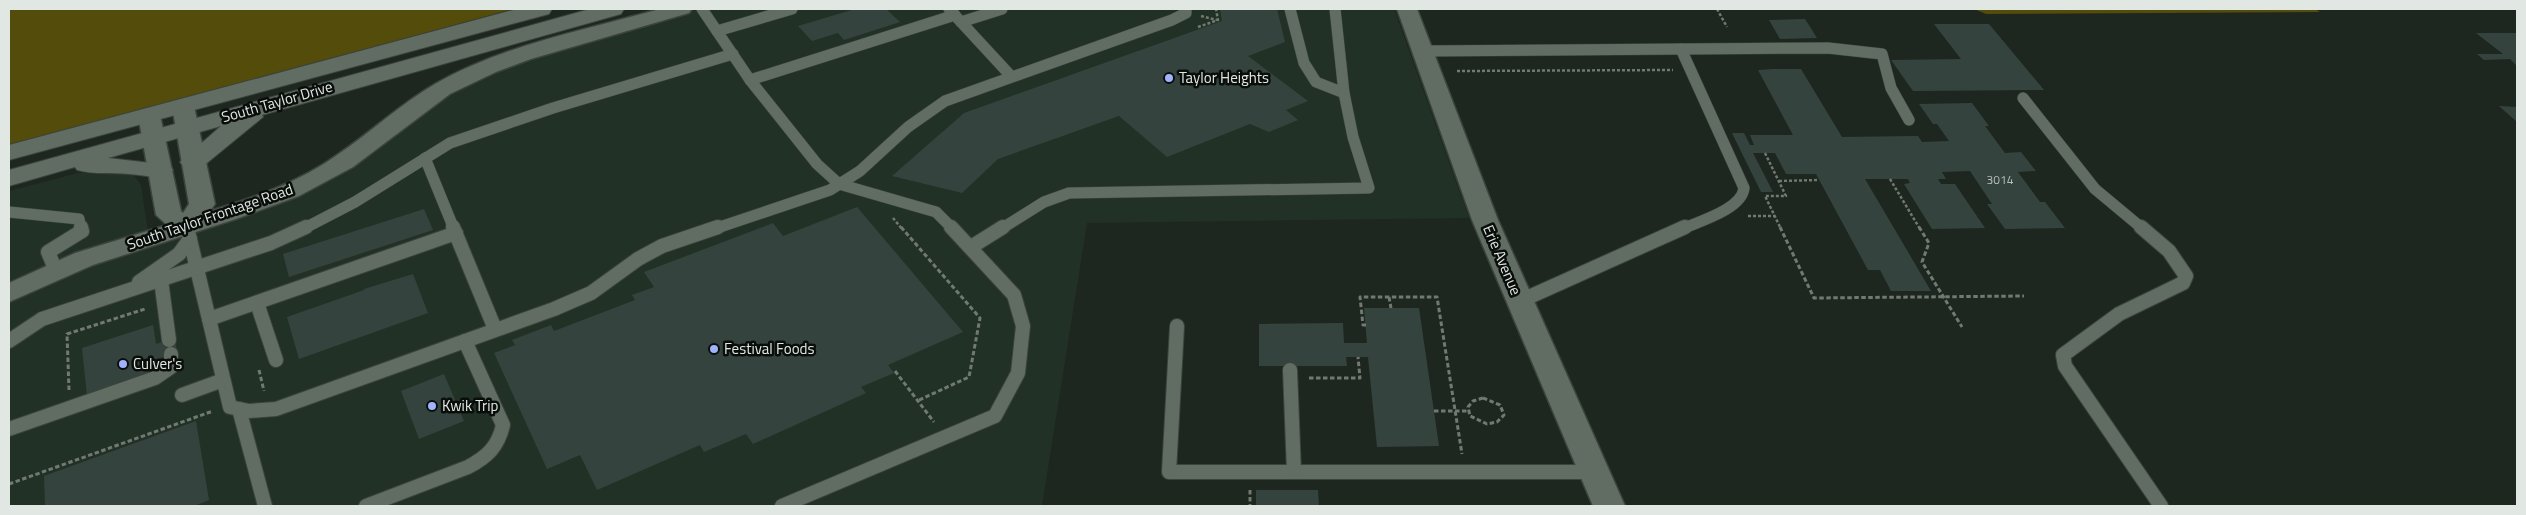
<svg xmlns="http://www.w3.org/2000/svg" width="2526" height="515" font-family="'Titillium Web',sans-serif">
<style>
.built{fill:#223125}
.green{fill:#544c0a}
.building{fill:#35433f}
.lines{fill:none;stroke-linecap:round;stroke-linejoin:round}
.lane-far1-casing{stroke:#3b433d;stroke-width:12}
.lane-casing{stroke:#3b433d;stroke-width:16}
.street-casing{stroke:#3b433d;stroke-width:3}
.secondary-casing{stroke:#3b433d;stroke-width:2}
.path-far1{stroke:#707972;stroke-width:2.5;stroke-dasharray:3 2;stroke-linecap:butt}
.path{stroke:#707972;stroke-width:3;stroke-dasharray:4.5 2.5;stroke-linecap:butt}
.lane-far1{stroke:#616c63;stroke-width:11}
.lane{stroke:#616c63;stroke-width:14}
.street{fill:#616c63;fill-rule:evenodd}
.secondary{fill:#616c63;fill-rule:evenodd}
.poi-dot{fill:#a1b3fd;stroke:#0a0e0b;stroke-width:2}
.labels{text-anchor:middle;stroke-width:5;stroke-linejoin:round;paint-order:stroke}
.number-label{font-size:12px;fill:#b6bfba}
.poi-label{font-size:15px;fill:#e1e8e3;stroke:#0a0e0b;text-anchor:start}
.street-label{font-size:15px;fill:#e1e8e3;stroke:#0a0e0b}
</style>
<rect width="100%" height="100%" fill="#1d271f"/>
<!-- built -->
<polygon class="built" points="699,9 1394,9 1469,218 1087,223 1042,506 9,506 9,191 78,173 120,171 133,174 141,185 150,246 278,204 334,177 372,155 444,97 483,76 541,54"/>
<!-- green -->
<g class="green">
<polygon points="9,9 513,9 9,146"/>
<polygon points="1974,9 2315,9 2320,12 1986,14"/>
</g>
<!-- building -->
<g class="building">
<polygon points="855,9 886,9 900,22 844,40 838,33 812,41 798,26"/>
<polygon points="1220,9 1277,9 1285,42 1248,56 1308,101 1286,110 1298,120 1269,132 1250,124 1167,157 1119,116 998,159 962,193 892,176 964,113 1222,21"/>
<polygon points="1805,19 1817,38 1780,39 1769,20"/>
<polygon points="1934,24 1989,24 2044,90 1913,91 1891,60 1961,59"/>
<polygon points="2476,33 2517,33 2517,66 2510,59 2484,60 2477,54 2503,54"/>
<polygon points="1774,69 1801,69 1842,137 1918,136 1922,142 1949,141 1937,124 1933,124 1919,104 1972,103 1989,126 1985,126 2005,153 2021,152 2036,171 2018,172 2040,202 2045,202 2065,228 2005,229 1987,204 1992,204 1970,171 1942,172 1946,179 1938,179 1941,184 1955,184 1985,228 1932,229 1904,184 1910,183 1908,179 1865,179 1931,291 1891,291 1880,270 1868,270 1816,174 1786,174 1775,153 1753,153 1773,192 1761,192 1732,133 1744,133 1750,145 1754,145 1750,135 1793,135 1758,70"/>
<polygon points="2499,106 2517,107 2517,122"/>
<polygon points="857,207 963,332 888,365 894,373 861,387 866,393 753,444 746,434 704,452 700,445 597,490 580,455 547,469 494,353 515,345 512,340 551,325 554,331 635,300 632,295 654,287 644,272 773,223 783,236"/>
<polygon points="424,209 433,230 289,277 283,254"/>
<polygon points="413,274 428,313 299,359 287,317 364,290 364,289"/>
<polygon points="1364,308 1419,308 1439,446 1377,447 1368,357 1346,357 1347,366 1259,366 1259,324 1343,323 1344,343 1367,343"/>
<polygon points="153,325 156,344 175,338 177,352 160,358 162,370 87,396 82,348"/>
<polygon points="444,374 464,421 419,439 401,391"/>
<polygon points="196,421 209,500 194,506 45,506 44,476"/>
<polygon points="1256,490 1318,490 1319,506 1256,506"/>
</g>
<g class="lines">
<!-- lane-far1 casing -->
<g class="lane-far1-casing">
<g id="lane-far1">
<polyline points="702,9 750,80 817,164 839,184 936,212 953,229"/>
<polyline points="949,9 1010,75"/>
<polyline points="1290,9 1304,63 1316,82 1344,93 1335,9"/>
<polyline points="961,22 1002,9"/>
<polyline points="717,31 792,9"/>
<path d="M1681,49L1744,188C1742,209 1700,221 1682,229"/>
<polyline points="1423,51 1828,48 1882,54 1891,88 1909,120"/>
<polyline points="750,80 955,15"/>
<polyline points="2023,98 2095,189 2143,229"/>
<polyline points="425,158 454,229"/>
<polyline points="9,212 79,219 81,229"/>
<polyline points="187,226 188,229"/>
<polyline points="303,229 355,202 450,143 553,108 733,54"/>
<polyline points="714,229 830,190 860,171 908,127 945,101 1172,20 1186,13 1186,9"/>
<polyline points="1001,229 1044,202 1069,193 1369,188 1353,137 1344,93"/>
</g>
</g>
<!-- lane casing -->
<g class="lane-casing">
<g id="lane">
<polyline points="187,227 230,407 249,411 276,409 554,309 591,293 638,259 662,246 718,227"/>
<polyline points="453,227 495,329"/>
<polyline points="2141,227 2169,251 2186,276 2183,283 2119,314 2063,355 2065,366 2161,506"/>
<polyline points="971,247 1003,227"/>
<polyline points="56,271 48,252 82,231 81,227"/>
<polyline points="161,280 169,340"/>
<polyline points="139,282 179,254 190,239"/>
<polyline points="1520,301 1685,227"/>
<polyline points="257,303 276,360"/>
<polyline points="209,319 456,233"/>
<polyline points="1177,326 1169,472 1594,472"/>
<polyline points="9,341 42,319 271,243 306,227"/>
<polyline points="1290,370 1294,472"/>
<polyline points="182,395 223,380"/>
<polyline points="239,409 265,506"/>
<polyline points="9,429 155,378 171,367 171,354"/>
<path d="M366,506L468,467C487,457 498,447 503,425L465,341"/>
<polyline points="782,506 995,416 1018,373 1023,326 1014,295 951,227"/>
</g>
</g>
<!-- street casing -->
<g class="street-casing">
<g id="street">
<path d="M660,9H692L689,13L531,59L496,72L450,94L353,167L299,196L236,219L93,265L9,302V283L75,253L167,225L156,215L138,115L141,110L149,108L157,110L160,115L181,211L183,213L189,204L172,106L175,101L183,99L191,101L194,106L215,204L210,211C253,198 300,182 337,155C370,133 400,104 435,84C503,45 585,30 660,9Z"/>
<polygon points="1397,9 1417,9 1498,220 1625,506 1593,506 1472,220"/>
</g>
</g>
<!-- secondary casing -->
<g class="secondary-casing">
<g id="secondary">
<polygon points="517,9 552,9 549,14 9,160 9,145"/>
<path d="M590,9H624L621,14L262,115L263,117L202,167L193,170L184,167L180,162L221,126L108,158L169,165L173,170L169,175C156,179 143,175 129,174C112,172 94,175 77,170L75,167L9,186V170Z"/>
</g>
</g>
<!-- path-far1 -->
<g class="path-far1">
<polyline points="1717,9 1727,27"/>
<polyline points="1201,16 1217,20"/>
<polyline points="1198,27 1218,20 1216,9"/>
<polyline points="1457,71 1673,70"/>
<polyline points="1765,153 1786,196 1765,196 1781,229"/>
<polyline points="1890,179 1920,229"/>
<polyline points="1779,181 1819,180"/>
<polyline points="1748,216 1775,216"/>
<polyline points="893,218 902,229"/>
</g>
<!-- path -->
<g class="path">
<polyline points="901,227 980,318 969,377 917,401"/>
<polyline points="1780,227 1814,298 2024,296"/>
<polyline points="1919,227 1929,243 1922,262 1962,327"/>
<polyline points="1389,297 1391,308"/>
<polyline points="1366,325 1363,325 1360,297 1437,297 1462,454"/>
<polyline points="259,370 264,391"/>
<polyline points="895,371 934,422"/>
<polyline points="1309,378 1360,378 1358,357"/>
<polyline points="69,390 67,334 145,309"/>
<polygon points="1483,398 1500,405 1504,415 1497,422 1487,424 1470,416 1468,407 1473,401"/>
<polyline points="1434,411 1468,411"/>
<polyline points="9,484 213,411"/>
<polyline points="1250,490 1250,506"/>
</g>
<!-- lane-far1 -->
<use href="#lane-far1" class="lane-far1"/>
<!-- lane -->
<use href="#lane" class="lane"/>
<!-- street -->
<use href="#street" class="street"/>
<!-- secondary -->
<use href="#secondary" class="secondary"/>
</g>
<!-- markers -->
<g class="poi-dot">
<circle cx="1169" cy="78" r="5"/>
<circle cx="714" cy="349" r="5"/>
<circle cx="123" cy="364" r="5"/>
<circle cx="432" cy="406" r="5"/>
</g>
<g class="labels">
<!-- number labels -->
<g class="number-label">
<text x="2000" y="184">3014</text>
</g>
<!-- poi labels -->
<g class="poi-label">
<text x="1179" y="83">Taylor Heights</text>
<text x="724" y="354">Festival Foods</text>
<text x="133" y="369">Culver's</text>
<text x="442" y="411">Kwik Trip</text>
</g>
<!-- street labels -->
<g class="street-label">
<text transform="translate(277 102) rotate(-16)" y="5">South Taylor Drive</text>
<text transform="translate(210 217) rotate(-19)" y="5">South Taylor Frontage Road</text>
<text transform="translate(1502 260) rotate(67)" y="5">Erie Avenue</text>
</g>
</g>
<!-- border -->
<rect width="2526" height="515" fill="none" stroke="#e1e8e3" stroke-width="20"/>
</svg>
